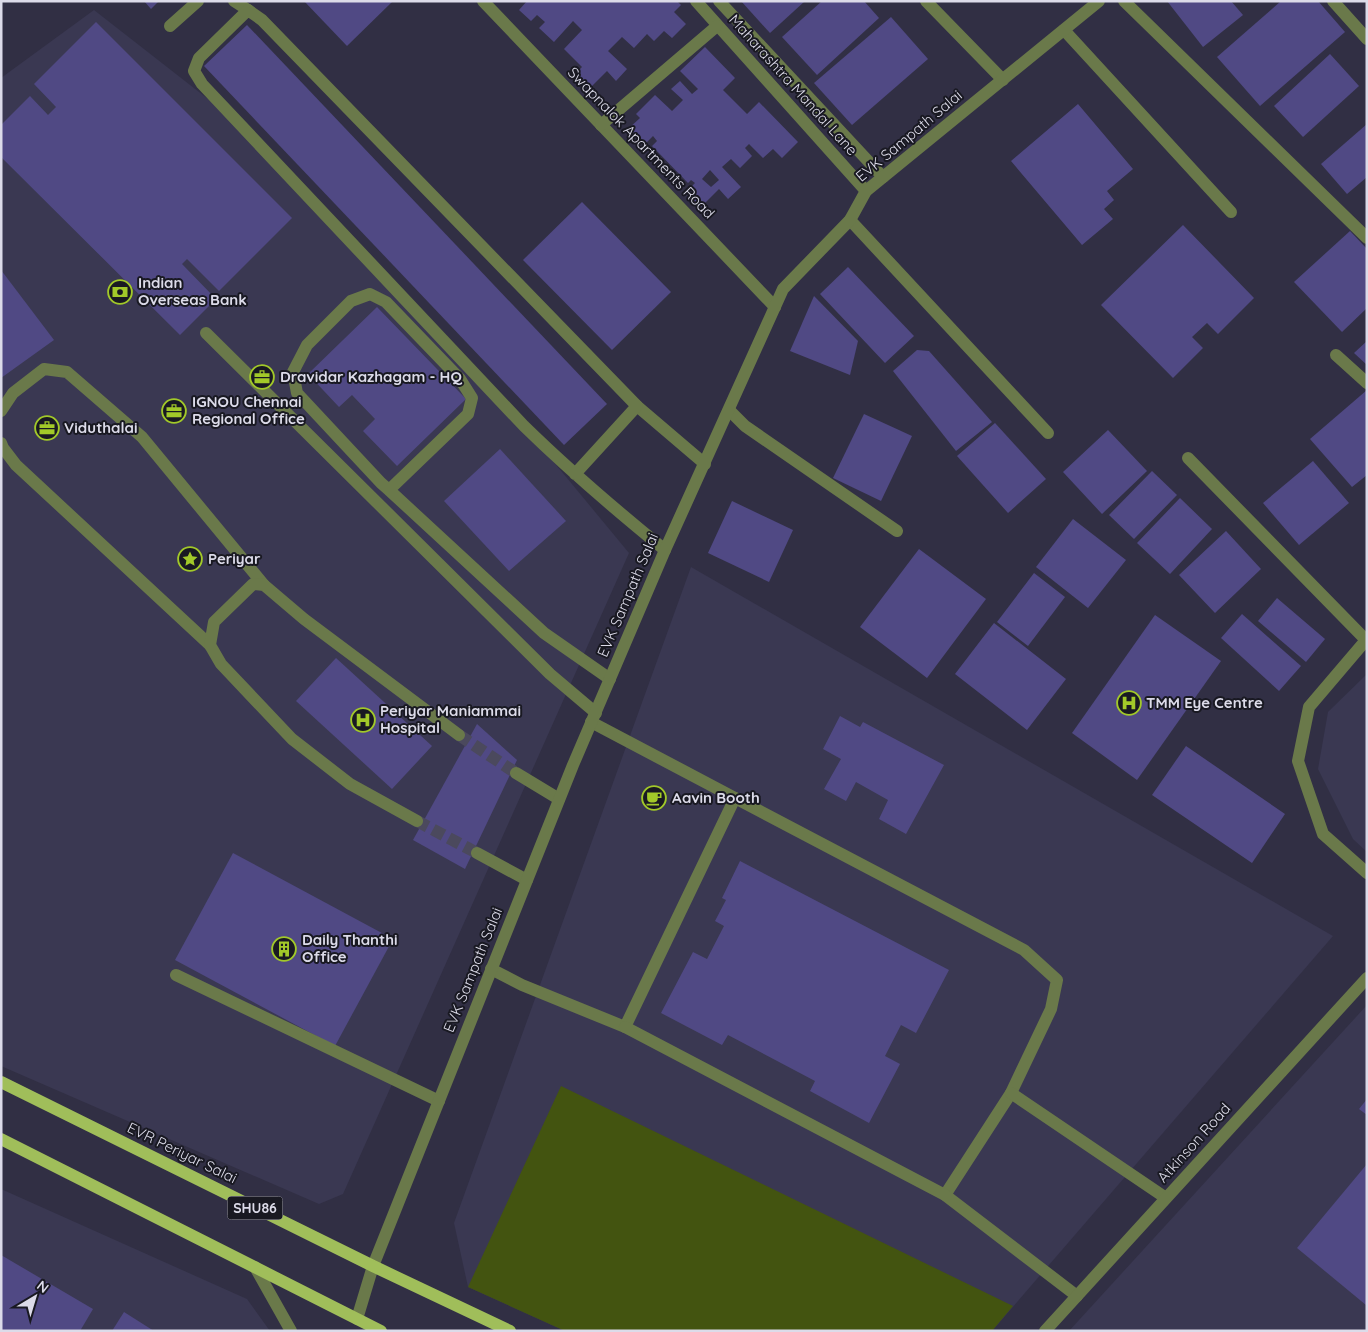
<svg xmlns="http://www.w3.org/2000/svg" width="1368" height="1332" font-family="Quicksand,sans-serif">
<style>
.built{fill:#3a3852}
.green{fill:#435410}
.building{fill:#504984;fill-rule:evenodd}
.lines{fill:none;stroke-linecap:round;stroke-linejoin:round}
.minor-tunnel{stroke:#4b495d;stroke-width:12;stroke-dasharray:12 6;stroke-linecap:butt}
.minor{stroke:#6a794a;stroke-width:12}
.major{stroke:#a0be5a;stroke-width:12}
.labels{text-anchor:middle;stroke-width:4;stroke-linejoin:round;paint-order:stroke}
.shield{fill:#191922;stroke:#a2a1ad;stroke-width:1}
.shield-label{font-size:14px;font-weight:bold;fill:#dcdbe9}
.street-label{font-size:15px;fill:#dcdbe9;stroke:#191922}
.poi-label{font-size:15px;font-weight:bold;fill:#dcdbe9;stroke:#191922;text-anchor:start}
</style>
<rect width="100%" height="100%" fill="#312f44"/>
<!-- built -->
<g class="built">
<polygon points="94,10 240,124 524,426 629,553 343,1194 319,1204 1,1066 1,78"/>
<polygon points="691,567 1333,936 992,1331 565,1331 468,1287 454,1223"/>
<polygon points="1367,674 1367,852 1353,839 1318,769 1328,712"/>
<polygon points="1367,1005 1367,1331 1069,1331"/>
<polygon points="1,1189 247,1299 270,1331 1,1331"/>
</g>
<!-- green -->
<polygon class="green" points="561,1086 1013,1306 992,1331 565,1331 468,1287"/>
<!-- building -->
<g class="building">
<polygon points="144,1 159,1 151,9"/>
<polygon points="304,1 393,1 347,46"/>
<polygon points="527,1 677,1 681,5 674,12 686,24 672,38 664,31 654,41 647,34 634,48 622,37 608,51 627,69 616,81 607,71 591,87 576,73 582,67 564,49 582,30 573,21 554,42 539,28 545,22 537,15 531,21 519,10"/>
<polygon points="741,1 805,1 770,33"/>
<polygon points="822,1 864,1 879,18 817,75 782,37"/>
<polygon points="1167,1 1231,1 1243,15 1203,47"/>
<polygon points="1281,1 1318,1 1345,32 1260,106 1217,57"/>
<polygon points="891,17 928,59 852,125 814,83"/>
<polygon points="96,22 292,218 219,291 187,259 182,264 216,299 180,335 1,157 1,125 30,96 48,115 56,107 34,84"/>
<polygon points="247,25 607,404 564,445 204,66"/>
<path d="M705,47L735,78L723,90L747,114L759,102L798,142L782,158L773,149L763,158L749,144L745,148L752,156L740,168L731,159L722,167L741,187L728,199L719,189L701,207L686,192L695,183L691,180L688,183L652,146L657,141L653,136L644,145L628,129L640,118L636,114L655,95L672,111L683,100L671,89L680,81L692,94L698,89L680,71ZM710,170L719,180L711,187L702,179Z"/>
<polygon points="1330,54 1359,86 1303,137 1274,106"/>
<polygon points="1078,104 1133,169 1107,191 1114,200 1104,209 1113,219 1082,245 1011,161"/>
<polygon points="1367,124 1367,177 1347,194 1321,164"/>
<polygon points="582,202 671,292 612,350 523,260"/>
<polygon points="1183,225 1254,298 1218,334 1207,323 1192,337 1203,348 1173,378 1101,305"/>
<polygon points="1350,231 1367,249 1367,308 1342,332 1294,282"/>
<polygon points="848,267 914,336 885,363 820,294"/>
<polygon points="1,270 54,340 1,378"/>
<polygon points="814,296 858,341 850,375 790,351"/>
<polygon points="377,307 466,399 397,466 363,431 375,419 352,395 339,407 308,374"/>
<polygon points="1367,341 1367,365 1354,353"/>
<polygon points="917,350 929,351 992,422 956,451 893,371"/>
<polygon points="1367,390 1367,475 1352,487 1310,439"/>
<polygon points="864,414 912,436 881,501 833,478"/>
<polygon points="995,423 1046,479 1008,513 957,456"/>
<polygon points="1108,430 1147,471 1102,514 1063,472"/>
<polygon points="500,449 566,521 509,571 444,501"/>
<polygon points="1313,461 1349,503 1299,545 1263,503"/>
<polygon points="1152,471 1177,495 1134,539 1109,515"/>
<polygon points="1180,498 1212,529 1170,574 1137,543"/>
<polygon points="732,501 793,530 769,582 708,553"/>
<polygon points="1073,519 1126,560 1088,608 1036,567"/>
<polygon points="1226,531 1261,569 1215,613 1179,575"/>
<polygon points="919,549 986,599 927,678 860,627"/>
<polygon points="1034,573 1065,597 1028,646 997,622"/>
<polygon points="1277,598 1325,639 1306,662 1258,621"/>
<polygon points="1242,614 1301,666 1279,691 1221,638"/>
<polygon points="1155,615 1221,661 1137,780 1072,733"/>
<polygon points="994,623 1066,679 1027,730 955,674"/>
<polygon points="336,658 432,746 392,789 296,701"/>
<polygon points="840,716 860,727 863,722 944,765 906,834 879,819 888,800 856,782 846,801 824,789 841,759 823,749"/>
<polygon points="477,724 517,760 465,869 413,840"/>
<polygon points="1186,746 1285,814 1252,863 1152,795"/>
<polygon points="233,853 393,939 335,1046 175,960"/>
<polygon points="740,861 949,970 916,1033 901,1025 885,1056 900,1064 869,1123 810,1091 815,1081 728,1035 722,1045 661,1013 693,952 707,959 724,926 715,921 726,900 722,898"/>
<polygon points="1367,1099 1367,1115 1359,1109"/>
<polygon points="1367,1164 1367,1303 1366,1305 1297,1248"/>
<polygon points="1,1255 93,1309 80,1331 1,1331"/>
<polygon points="124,1312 154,1331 112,1331"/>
</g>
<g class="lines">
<!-- minor-tunnel -->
<g class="minor-tunnel">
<polyline points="459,735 516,773"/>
<polyline points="417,821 477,853"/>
</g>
<!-- minor -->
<g class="minor">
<polyline points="234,1 248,10"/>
<polyline points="483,1 775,307"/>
<polyline points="696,1 866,191"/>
<polyline points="719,1 883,177"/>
<polyline points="926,1 1003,80"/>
<polyline points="1124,1 1367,238"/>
<polyline points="1333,1 1367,39"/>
<polyline points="170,26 198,1"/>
<polyline points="1064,30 1231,212"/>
<polyline points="601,125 717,26"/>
<polyline points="850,220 1048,433"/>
<polyline points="206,333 550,674 596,713"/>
<polyline points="1336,355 1367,383"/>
<polyline points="637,406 705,464"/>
<polyline points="729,410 745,426 897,531"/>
<polyline points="1,411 13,393 44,369 67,372 142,437 264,585"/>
<polyline points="1,443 3,448 16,465 210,645"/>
<polyline points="1188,458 1366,640"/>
<path d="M575,474L637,406L262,20L248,10L199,58L194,71L202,84L524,426C569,470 617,511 665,550"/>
<polyline points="389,490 468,414 472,398 460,379 386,302 370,294 351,301 307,345 293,372 297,393 381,483 389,490 544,633 610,679"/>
<polyline points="1367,639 1309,707 1298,761 1323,834 1367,873"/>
<polyline points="591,722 735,798"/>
<polyline points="516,773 559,799"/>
<polyline points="417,821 350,784 292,739 221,664 210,645 214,622 253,584 264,585 304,619 459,735"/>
<polyline points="477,853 527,880"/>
<polyline points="491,969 522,985 625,1027 735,798 1024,950 1057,980 1051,1009 1011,1093 945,1195"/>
<polyline points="176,975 439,1101"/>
<polyline points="625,1027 945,1195 1077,1296"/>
<polyline points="1011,1093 1166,1198"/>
<polyline points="255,1267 291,1331"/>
<polyline points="357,1319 373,1266 573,765 665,550 783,289 850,220 866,191 1099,1"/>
<polyline points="1045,1331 1367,978"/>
</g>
<!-- major -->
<g class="major">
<polyline points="1,1082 373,1266 510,1331"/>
<polyline points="1,1139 381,1331"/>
</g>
</g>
<!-- icons -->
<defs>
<g id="bank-ring" transform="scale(1.25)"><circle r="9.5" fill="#191922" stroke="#a2c929" stroke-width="1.5"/><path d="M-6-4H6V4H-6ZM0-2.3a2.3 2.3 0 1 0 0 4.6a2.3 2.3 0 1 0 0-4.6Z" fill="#a2c929"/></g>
<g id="office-ring" transform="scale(1.25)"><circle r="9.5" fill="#191922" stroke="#a2c929" stroke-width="1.5"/><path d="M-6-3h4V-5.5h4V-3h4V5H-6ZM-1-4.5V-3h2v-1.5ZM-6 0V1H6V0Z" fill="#a2c929"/></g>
<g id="sight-ring" transform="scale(1.25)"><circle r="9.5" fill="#191922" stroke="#a2c929" stroke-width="1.5"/><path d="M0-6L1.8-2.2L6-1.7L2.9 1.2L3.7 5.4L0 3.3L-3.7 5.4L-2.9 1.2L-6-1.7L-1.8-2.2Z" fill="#a2c929"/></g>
<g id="hospital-ring" transform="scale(1.25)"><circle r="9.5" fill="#191922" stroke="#a2c929" stroke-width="1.5"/><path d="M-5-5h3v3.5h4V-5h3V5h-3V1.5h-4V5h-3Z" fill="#a2c929"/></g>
<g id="cafe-ring" transform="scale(1.25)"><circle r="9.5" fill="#191922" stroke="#a2c929" stroke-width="1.5"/><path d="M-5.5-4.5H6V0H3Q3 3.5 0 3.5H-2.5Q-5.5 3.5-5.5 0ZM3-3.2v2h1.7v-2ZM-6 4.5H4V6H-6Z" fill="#a2c929"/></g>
<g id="building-ring" transform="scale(1.25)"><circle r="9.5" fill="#191922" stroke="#a2c929" stroke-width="1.5"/><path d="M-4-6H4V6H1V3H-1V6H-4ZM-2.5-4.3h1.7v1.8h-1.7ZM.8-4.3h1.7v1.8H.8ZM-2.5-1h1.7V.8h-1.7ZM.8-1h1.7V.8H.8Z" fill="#a2c929"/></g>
</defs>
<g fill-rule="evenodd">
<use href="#bank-ring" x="120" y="292"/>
<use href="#office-ring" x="262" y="377"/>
<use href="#office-ring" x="174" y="411"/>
<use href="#office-ring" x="47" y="428"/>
<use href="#sight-ring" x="190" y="559"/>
<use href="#hospital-ring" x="1129" y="703"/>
<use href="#hospital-ring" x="363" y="720"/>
<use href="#cafe-ring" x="654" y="798"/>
<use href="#building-ring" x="284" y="949"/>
</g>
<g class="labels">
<!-- shield labels -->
<rect class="shield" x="227.5" y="1196.5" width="55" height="23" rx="4"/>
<g class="shield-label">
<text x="255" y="1213">SHU86</text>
</g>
<!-- street labels -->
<g class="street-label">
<text transform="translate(793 85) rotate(48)" y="5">Maharashtra Mandal Lane</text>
<text transform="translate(909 136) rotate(-40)" y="5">EVK Sampath Salai</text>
<text transform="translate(641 143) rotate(46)" y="5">Swapnalok Apartments Road</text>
<text transform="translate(628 595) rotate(-67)" y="5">EVK Sampath Salai</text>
<text transform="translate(473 970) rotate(-68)" y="5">EVK Sampath Salai</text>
<text transform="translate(1194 1143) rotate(-48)" y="5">Atkinson Road</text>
<text transform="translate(182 1153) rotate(26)" y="5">EVR Periyar Salai</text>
</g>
<!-- poi labels -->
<g class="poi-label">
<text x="138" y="288">Indian<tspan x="138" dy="17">Overseas Bank</tspan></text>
<text x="280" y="382">Dravidar Kazhagam - HQ</text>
<text x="192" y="407">IGNOU Chennai<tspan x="192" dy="17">Regional Office</tspan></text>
<text x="64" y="433">Viduthalai</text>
<text x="208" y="564">Periyar</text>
<text x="1146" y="708">TMM Eye Centre</text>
<text x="380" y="716">Periyar Maniammai<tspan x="380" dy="17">Hospital</tspan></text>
<text x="672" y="803">Aavin Booth</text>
<text x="302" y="945">Daily Thanthi<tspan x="302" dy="17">Office</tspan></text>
</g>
</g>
<!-- border -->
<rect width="1368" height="1332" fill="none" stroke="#dcdbe9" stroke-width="5"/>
<!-- north arrow -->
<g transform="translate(35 1297) rotate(38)" stroke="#191922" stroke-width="4" paint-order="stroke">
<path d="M0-4L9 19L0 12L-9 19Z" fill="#dcdbe9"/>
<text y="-8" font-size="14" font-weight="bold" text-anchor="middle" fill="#dcdbe9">N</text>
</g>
</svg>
